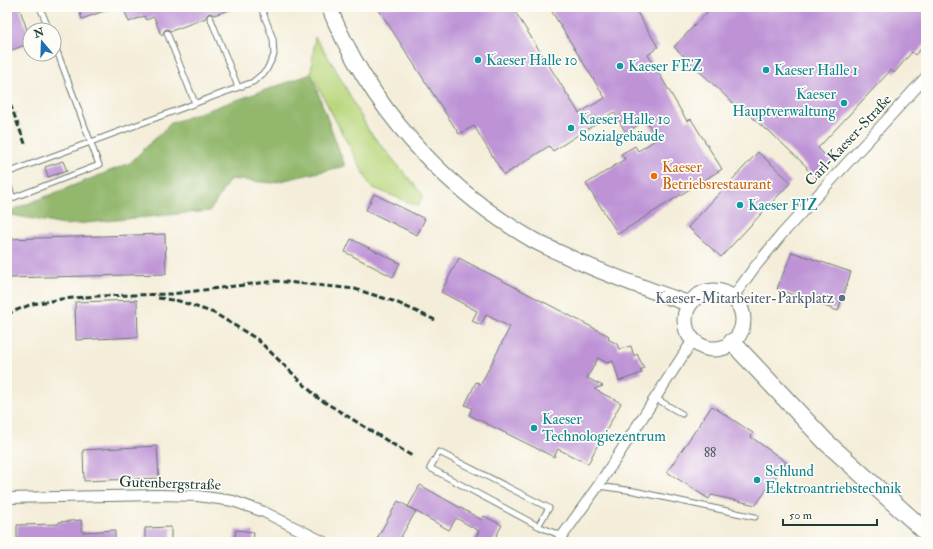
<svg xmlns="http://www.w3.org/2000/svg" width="933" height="549" font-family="'IM FELL Double Pica',serif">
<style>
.green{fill:#bad77e;stroke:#6c8a59}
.forest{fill:#93b86d;stroke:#597a50}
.building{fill:#bd93d6}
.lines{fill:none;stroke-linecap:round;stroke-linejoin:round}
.service-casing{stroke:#6a7b6e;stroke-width:7}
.minor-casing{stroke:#6a7b6e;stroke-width:12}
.secondary-casing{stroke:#6a7b6e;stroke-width:17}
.trunk-casing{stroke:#6a7b6e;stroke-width:19}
.service{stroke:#fff;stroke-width:5}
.minor{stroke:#fff;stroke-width:10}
.secondary{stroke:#fff;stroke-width:15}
.trunk{stroke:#fff;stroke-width:17}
.rail{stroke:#1f3d34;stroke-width:3;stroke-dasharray:6 3;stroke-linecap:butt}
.culture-dot{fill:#0f9aa8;stroke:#fdfcf7;stroke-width:1.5}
.food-dot{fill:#e8710a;stroke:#fdfcf7;stroke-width:1.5}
.service-dot{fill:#5c6f8a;stroke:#fdfcf7;stroke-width:1.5}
.labels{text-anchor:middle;stroke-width:3.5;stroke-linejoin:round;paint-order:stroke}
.number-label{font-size:13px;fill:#46525c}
.culture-label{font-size:15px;fill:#0d838f;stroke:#fdfcf7;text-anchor:start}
.street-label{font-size:15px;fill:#1f3d34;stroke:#fdfcf7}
.food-label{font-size:15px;fill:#c56008;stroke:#fdfcf7;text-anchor:start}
.service-label{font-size:15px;fill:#4e5e75;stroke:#fdfcf7;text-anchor:end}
</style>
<rect width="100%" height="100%" fill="#fdfcf7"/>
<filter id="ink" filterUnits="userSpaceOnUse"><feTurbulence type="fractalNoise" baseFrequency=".025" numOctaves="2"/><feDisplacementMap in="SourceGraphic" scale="8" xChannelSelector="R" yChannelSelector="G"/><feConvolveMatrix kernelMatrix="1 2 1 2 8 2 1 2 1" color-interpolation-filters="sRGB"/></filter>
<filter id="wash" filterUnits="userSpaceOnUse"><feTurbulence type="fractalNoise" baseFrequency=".012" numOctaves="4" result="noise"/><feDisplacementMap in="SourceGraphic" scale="16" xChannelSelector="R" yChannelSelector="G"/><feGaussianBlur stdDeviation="0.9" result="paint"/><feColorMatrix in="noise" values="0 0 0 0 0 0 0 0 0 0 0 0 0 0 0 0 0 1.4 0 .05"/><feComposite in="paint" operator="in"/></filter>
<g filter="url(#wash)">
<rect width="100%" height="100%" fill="#f4edd9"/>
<!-- green -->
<polygon class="green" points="315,37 335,68 369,131 423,195 418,206 371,187 311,74"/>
<!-- forest -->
<polygon class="forest" points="311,74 345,166 272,183 230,179 210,211 64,225 7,214 7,212 130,163 171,123"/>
<g id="blocks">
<!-- building -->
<g class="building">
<polygon points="7,7 19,7 30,38 30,43 7,52"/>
<polygon points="78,7 112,7 112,8 82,19"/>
<polygon points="123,7 233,7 233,9 214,15 212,14 209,13 207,15 206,18 171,31 169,30 166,29 164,31 163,34 161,35 154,17 146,20 144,16 129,22"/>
<polygon points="377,7 512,7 579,113 605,98 549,7 634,7 658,47 648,55 687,121 691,119 722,169 618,234 586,184 625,159 621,154 635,146 638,151 657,139 646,120 626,133 614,112 553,151 549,146 504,175 474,126 459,134"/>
<polygon points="712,7 926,7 926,43 915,55 912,52 894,73 891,70 818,148 832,162 816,178 806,168 807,167 767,129 766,130 737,103 735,105 674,47"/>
<polygon points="758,152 791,182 721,257 688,227"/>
<polygon points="63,161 67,171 48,177 45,167"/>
<polygon points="374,194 425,219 417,235 366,210"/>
<polygon points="165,234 166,274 7,278 7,239"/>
<polygon points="351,239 400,263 393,277 345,252"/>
<polygon points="792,252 851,272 838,311 777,289"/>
<polygon points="459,258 609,336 608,339 617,344 619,349 631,346 634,356 637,354 644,368 640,370 642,373 619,381 613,361 607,363 598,358 587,378 603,386 594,389 621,403 606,431 605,430 588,464 558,449 554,457 469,415 472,408 465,405 476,382 481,384 510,327 486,315 481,325 472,321 477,311 441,292"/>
<polygon points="137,300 138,337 76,340 75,302"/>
<polygon points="712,406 753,433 751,437 786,462 756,505 711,495 709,499 667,472"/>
<polygon points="157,446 159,478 84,481 83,450"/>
<polygon points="420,485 482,520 484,516 502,525 493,542 473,542 479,531 456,518 449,530 408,507"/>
<polygon points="398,501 416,511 398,542 375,542"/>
<polygon points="81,520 82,532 115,530 115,542 17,542 17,525 59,524 59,522"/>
<polygon points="171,527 171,542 145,542 145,528"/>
<polygon points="236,530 254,532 253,542 234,542"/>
</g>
</g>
</g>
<g filter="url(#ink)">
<use href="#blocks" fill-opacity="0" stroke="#6a7b6e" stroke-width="1"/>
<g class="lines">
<!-- service casing -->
<g class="service-casing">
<g id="service">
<polyline points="40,7 49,30"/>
<polyline points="210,17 238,87"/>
<polyline points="167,33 195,103"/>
<polyline points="7,173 253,82 266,71 274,55 273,39 261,7"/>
<polyline points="7,181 13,198"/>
<polyline points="7,200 99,165 54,43"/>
<polyline points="655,398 682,414"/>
<polyline points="598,486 634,491 755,517"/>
<polyline points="538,526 549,508 439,452 430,468 538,526 562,536"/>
</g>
</g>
<!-- minor casing -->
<g class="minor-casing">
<g id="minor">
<polyline points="733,297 754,268 782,234 926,77"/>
<polyline points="7,498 159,495 198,496 233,501 264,512 324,542"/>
<polyline points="558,542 598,486 693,340"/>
</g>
</g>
<!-- secondary casing -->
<g class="secondary-casing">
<g id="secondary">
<path d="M329,7C368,104 442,188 533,240C542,245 551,249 560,253C602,273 646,289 690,304"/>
<circle cx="714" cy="320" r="29"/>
</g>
</g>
<!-- trunk casing -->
<g class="trunk-casing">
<polyline id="trunk" points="732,342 826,442 926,532"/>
</g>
<!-- service -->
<use href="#service" class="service"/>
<!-- minor -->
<use href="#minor" class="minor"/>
<!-- secondary -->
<use href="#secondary" class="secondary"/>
<!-- trunk -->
<use href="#trunk" class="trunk"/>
<!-- rail -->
<g class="rail">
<polyline points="7,96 26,146"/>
<polyline points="158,298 179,301 214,313 257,339 318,398 412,456"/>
<polyline points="7,314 32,304 61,299 97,296 171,294 276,281 355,289 396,302 435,320"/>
</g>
</g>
</g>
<!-- markers -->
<g class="culture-dot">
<circle cx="478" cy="60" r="4"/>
<circle cx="620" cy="66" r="4"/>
<circle cx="766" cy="70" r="4"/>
<circle cx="844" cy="103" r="4"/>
<circle cx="571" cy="128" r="4"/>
<circle cx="740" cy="205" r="4"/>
<circle cx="534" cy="428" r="4"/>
<circle cx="757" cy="480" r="4"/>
</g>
<circle class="food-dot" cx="654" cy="176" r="4"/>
<circle class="service-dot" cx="842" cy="298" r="4"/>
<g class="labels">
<!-- number labels -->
<g class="number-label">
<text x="710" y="457">88</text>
</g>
<!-- culture labels -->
<g class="culture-label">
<text x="486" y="65">Kaeser Halle 10</text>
<text x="628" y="71">Kaeser FEZ</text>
<text x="774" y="75">Kaeser Halle 1</text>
<text x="836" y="99" text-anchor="end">Kaeser<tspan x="836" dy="17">Hauptverwaltung</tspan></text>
<text x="579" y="124">Kaeser Halle 10<tspan x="579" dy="17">Sozialgebäude</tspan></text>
<text x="748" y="210">Kaeser FIZ</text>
<text x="542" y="424">Kaeser<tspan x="542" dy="17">Technologiezentrum</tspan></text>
<text x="765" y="476">Schlund<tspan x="765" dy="17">Elektroantriebstechnik</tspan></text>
</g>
<!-- street labels -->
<g class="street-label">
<text transform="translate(848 140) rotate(-47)" y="5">Carl-Kaeser-Straße</text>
<text transform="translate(170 483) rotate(2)" y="5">Gutenbergstraße</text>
</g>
<!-- food labels -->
<g class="food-label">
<text x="662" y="172">Kaeser<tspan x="662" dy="17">Betriebsrestaurant</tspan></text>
</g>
<!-- service labels -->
<g class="service-label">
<text x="834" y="303">Kaeser-Mitarbeiter-Parkplatz</text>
</g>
</g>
<!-- margin -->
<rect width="933" height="549" fill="none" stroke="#fdfcf7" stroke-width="24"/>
<!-- north arrow -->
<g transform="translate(42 42) rotate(341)"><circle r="19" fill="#fdfcf7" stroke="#a4b0a9"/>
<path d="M0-3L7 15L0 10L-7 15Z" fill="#1f6fb2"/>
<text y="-6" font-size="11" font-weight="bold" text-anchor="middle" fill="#1f3d34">N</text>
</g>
<!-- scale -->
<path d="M783 519v6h94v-6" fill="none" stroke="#1f3d34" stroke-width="2"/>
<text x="789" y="519" font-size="12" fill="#1f3d34" stroke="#fdfcf7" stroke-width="3" paint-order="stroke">50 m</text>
</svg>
